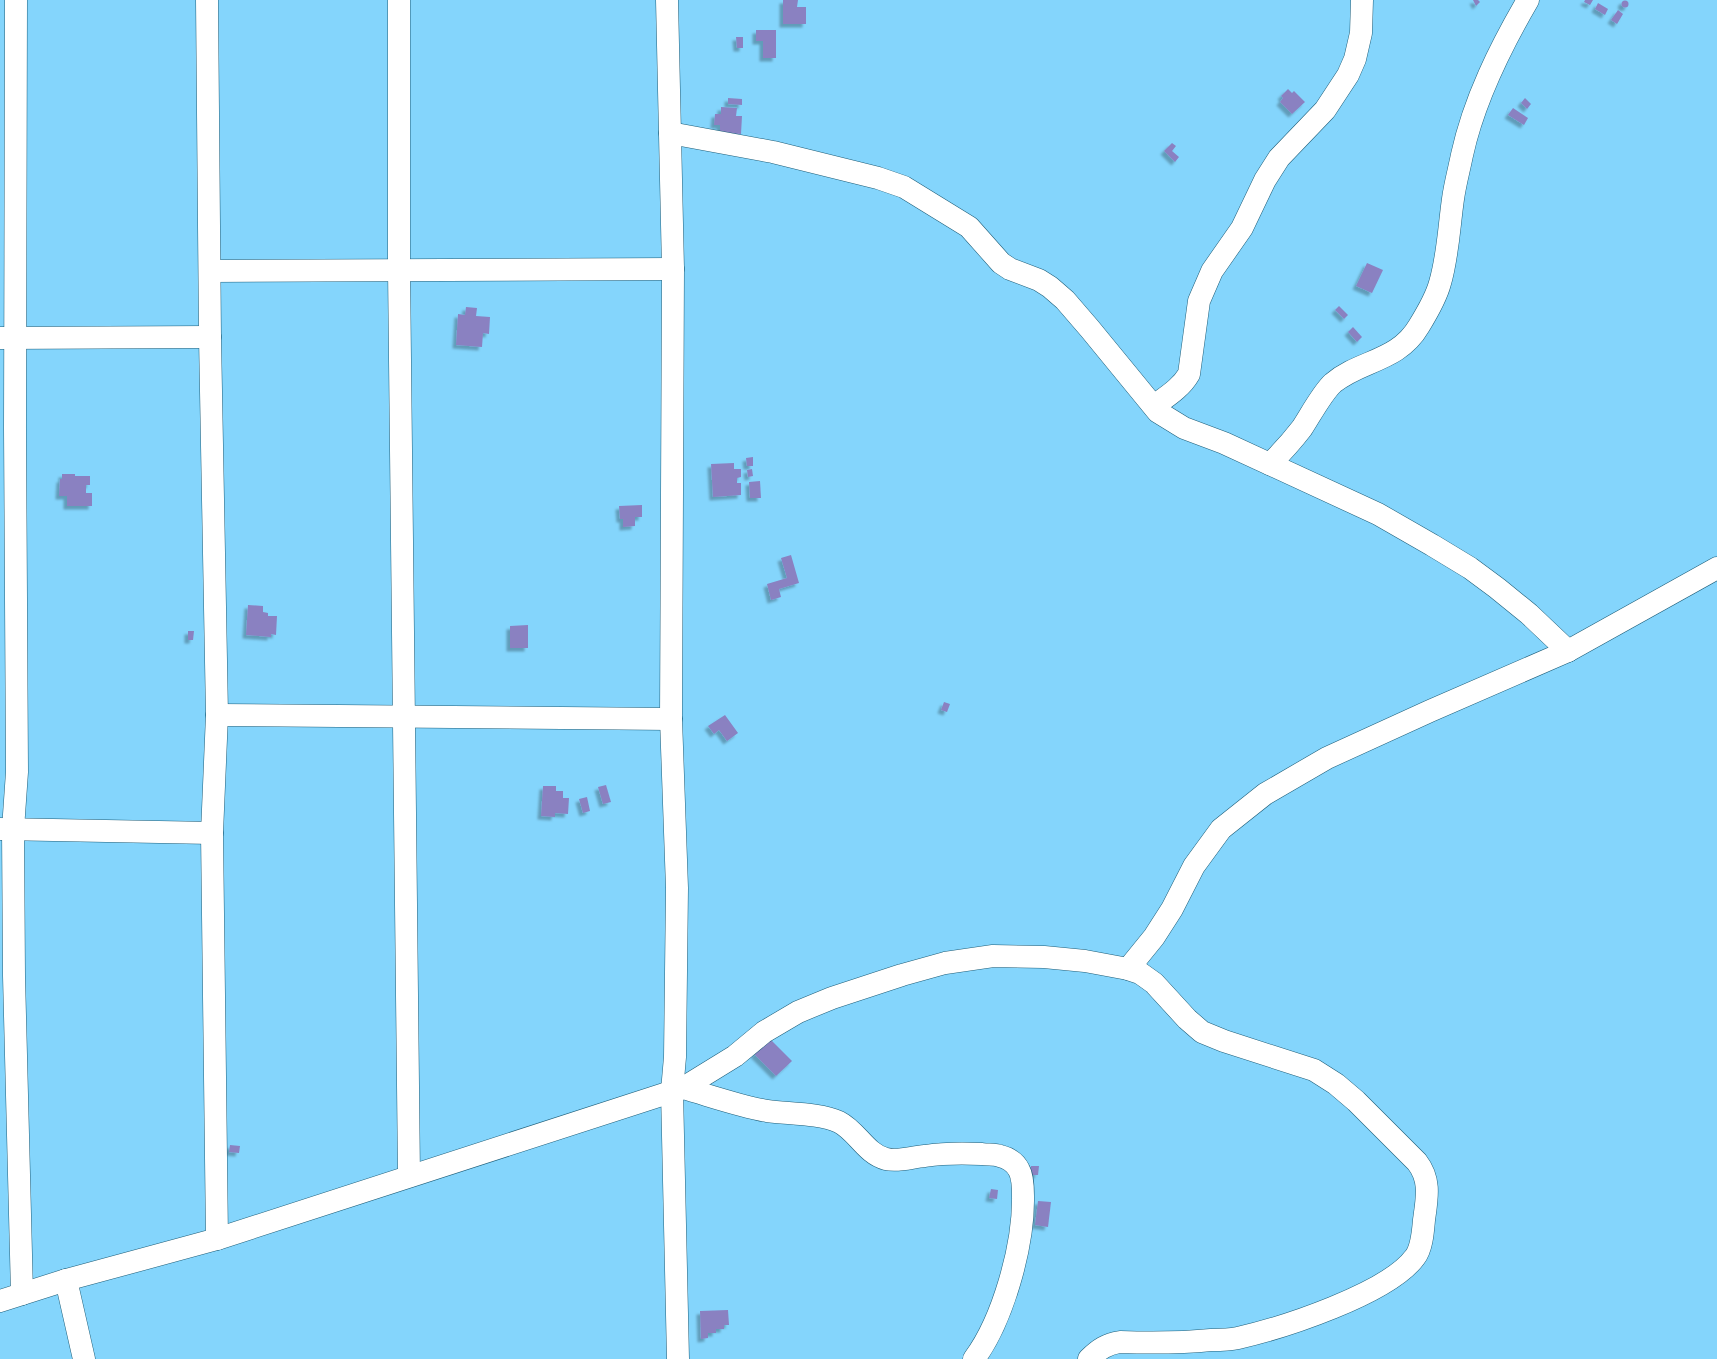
<svg xmlns="http://www.w3.org/2000/svg" width="1717" height="1359" font-family="'IBM Plex Sans',sans-serif">
<style>
.building{fill:#8a81c1;filter:url(#shadow)}
.lines{fill:none;stroke-linecap:round;stroke-linejoin:round}
.minor-casing{stroke:#1e5e79;stroke-width:23}
.minor{stroke:#fff;stroke-width:22}
</style>
<defs>
<filter id="shadow"><feDropShadow dx="-3.5" dy="3.5" stdDeviation="1" flood-color="#0004"/></filter>
</defs>
<rect width="100%" height="100%" fill="#84d5fc"/>
<!-- building -->
<g class="building">
<polygon points="783,0 798,0 797,7 806,7 806,24 783,24"/>
<polygon points="1473,0 1478,0 1480,2 1476,6"/>
<polygon points="1585,0 1593,0 1590,5 1584,2"/>
<circle cx="1625" cy="4" r="3.5"/>
<polygon points="1598,3 1608,9 1605,15 1595,9"/>
<polygon points="1618,10 1623,14 1617,24 1611,20"/>
<polygon points="756,30 776,30 776,58 763,58 763,41 756,41"/>
<polygon points="736,37 743,37 743,48 737,48"/>
<polygon points="1288,89 1292,93 1294,91 1305,102 1292,114 1280,102 1283,98 1281,96"/>
<polygon points="728,98 742,99 742,105 728,104"/>
<polygon points="1525,98 1531,104 1527,109 1521,103"/>
<polygon points="721,107 737,108 736,116 742,116 741,134 720,133 720,125 714,125 715,114 721,114"/>
<polygon points="1513,108 1528,118 1524,125 1508,115"/>
<polygon points="1172,143 1176,146 1172,151 1179,157 1175,162 1164,151"/>
<polygon points="1367,263 1383,270 1372,293 1356,286"/>
<polygon points="1339,306 1348,315 1344,319 1335,310"/>
<polygon points="466,307 477,308 476,316 490,317 489,334 483,333 482,347 456,345 458,314 465,315"/>
<polygon points="1353,327 1362,337 1357,342 1348,332"/>
<polygon points="753,457 753,466 747,466 746,458"/>
<polygon points="734,463 734,469 741,469 741,477 737,478 737,483 741,483 741,495 713,497 711,464"/>
<polygon points="752,469 753,476 748,477 747,470"/>
<polygon points="62,474 75,474 75,476 90,476 90,485 86,485 86,493 92,493 92,506 67,506 67,496 59,496 60,479 62,479"/>
<polygon points="760,481 761,498 750,498 749,482"/>
<polygon points="642,505 642,517 635,517 635,526 623,527 623,519 620,519 619,506"/>
<polygon points="791,555 799,583 779,589 781,597 771,600 767,584 787,578 781,558"/>
<polygon points="248,605 263,606 263,612 268,613 268,616 277,616 276,635 271,634 271,637 246,635"/>
<polygon points="528,625 528,648 510,648 510,626"/>
<polygon points="188,631 194,631 193,640 188,640"/>
<polygon points="944,702 950,704 947,712 941,710"/>
<polygon points="725,715 738,733 727,741 719,730 714,734 708,726"/>
<polygon points="606,785 611,802 603,804 598,787"/>
<polygon points="543,786 556,786 556,791 563,791 563,798 569,798 568,814 555,813 555,817 541,816"/>
<polygon points="587,797 590,811 583,813 579,799"/>
<polygon points="770,1039 792,1061 776,1076 754,1054"/>
<polygon points="230,1145 240,1146 239,1153 229,1152"/>
<polygon points="1031,1166 1039,1166 1038,1175 1031,1175"/>
<polygon points="991,1189 998,1190 997,1199 989,1198"/>
<polygon points="1038,1201 1051,1202 1048,1227 1035,1225"/>
<polygon points="728,1310 729,1325 724,1325 724,1329 716,1329 716,1333 708,1333 708,1338 701,1339 700,1311"/>
</g>
<g class="lines">
<!-- minor casing -->
<g class="minor-casing">
<g id="minor">
<polyline points="16,0 15,428 17,772 13,829 14,976 22,1294"/>
<polyline points="207,0 210,337 217,715 212,833 217,1239"/>
<polyline points="399,0 399,269 409,1176"/>
<polyline points="667,0 673,269 671,719 677,888 675,1057 672,1091 678,1359"/>
<polyline points="670,133 773,152 878,178 904,187 969,227 1001,263 1010,269 1039,280 1050,287 1065,300 1090,329 1158,412 1184,428 1224,443 1378,514 1432,545 1470,568 1497,588 1529,614 1568,651"/>
<polyline points="210,271 673,269"/>
<polyline points="1,338 210,337"/>
<path d="M1154,406C1166,397 1181,388 1189,374L1199,301L1212,271L1242,228L1265,180L1279,158L1325,110L1348,75L1355,59L1361,33L1362,0"/>
<path d="M1270,464C1281,453 1292,441 1302,428C1310,416 1322,393 1333,383C1360,360 1398,362 1419,326C1427,313 1436,298 1440,283C1448,256 1449,227 1453,199C1455,184 1459,170 1462,155C1474,100 1500,48 1528,0"/>
<polyline points="217,715 671,719"/>
<polyline points="0,829 212,833"/>
<polyline points="1128,969 1154,937 1172,909 1194,866 1221,829 1265,794 1327,758 1430,711 1568,651 1717,568"/>
<path d="M683,1088C711,1096 739,1106 767,1111C790,1114 819,1113 839,1122C857,1131 866,1154 886,1159C899,1162 912,1157 925,1156C944,1153 962,1153 982,1154C988,1155 995,1154 1000,1156C1008,1158 1015,1162 1019,1170C1023,1177 1023,1188 1023,1196C1024,1245 1003,1320 974,1359"/>
<polyline points="66,1280 84,1359"/>
<path d="M0,1301L66,1280L217,1239L683,1088L735,1056L764,1032L798,1012L832,998L902,975L945,963L993,956L1044,957L1085,961L1128,969L1140,973L1154,983L1187,1019L1202,1032L1224,1041L1314,1070L1336,1084L1356,1101L1417,1162C1431,1180 1427,1198 1424,1220C1423,1231 1422,1248 1415,1257C1388,1294 1282,1328 1238,1338C1229,1340 1220,1340 1211,1340C1181,1343 1150,1343 1120,1342C1107,1344 1099,1349 1089,1359"/>
</g>
</g>
<!-- minor -->
<use href="#minor" class="minor"/>
</g>
</svg>
